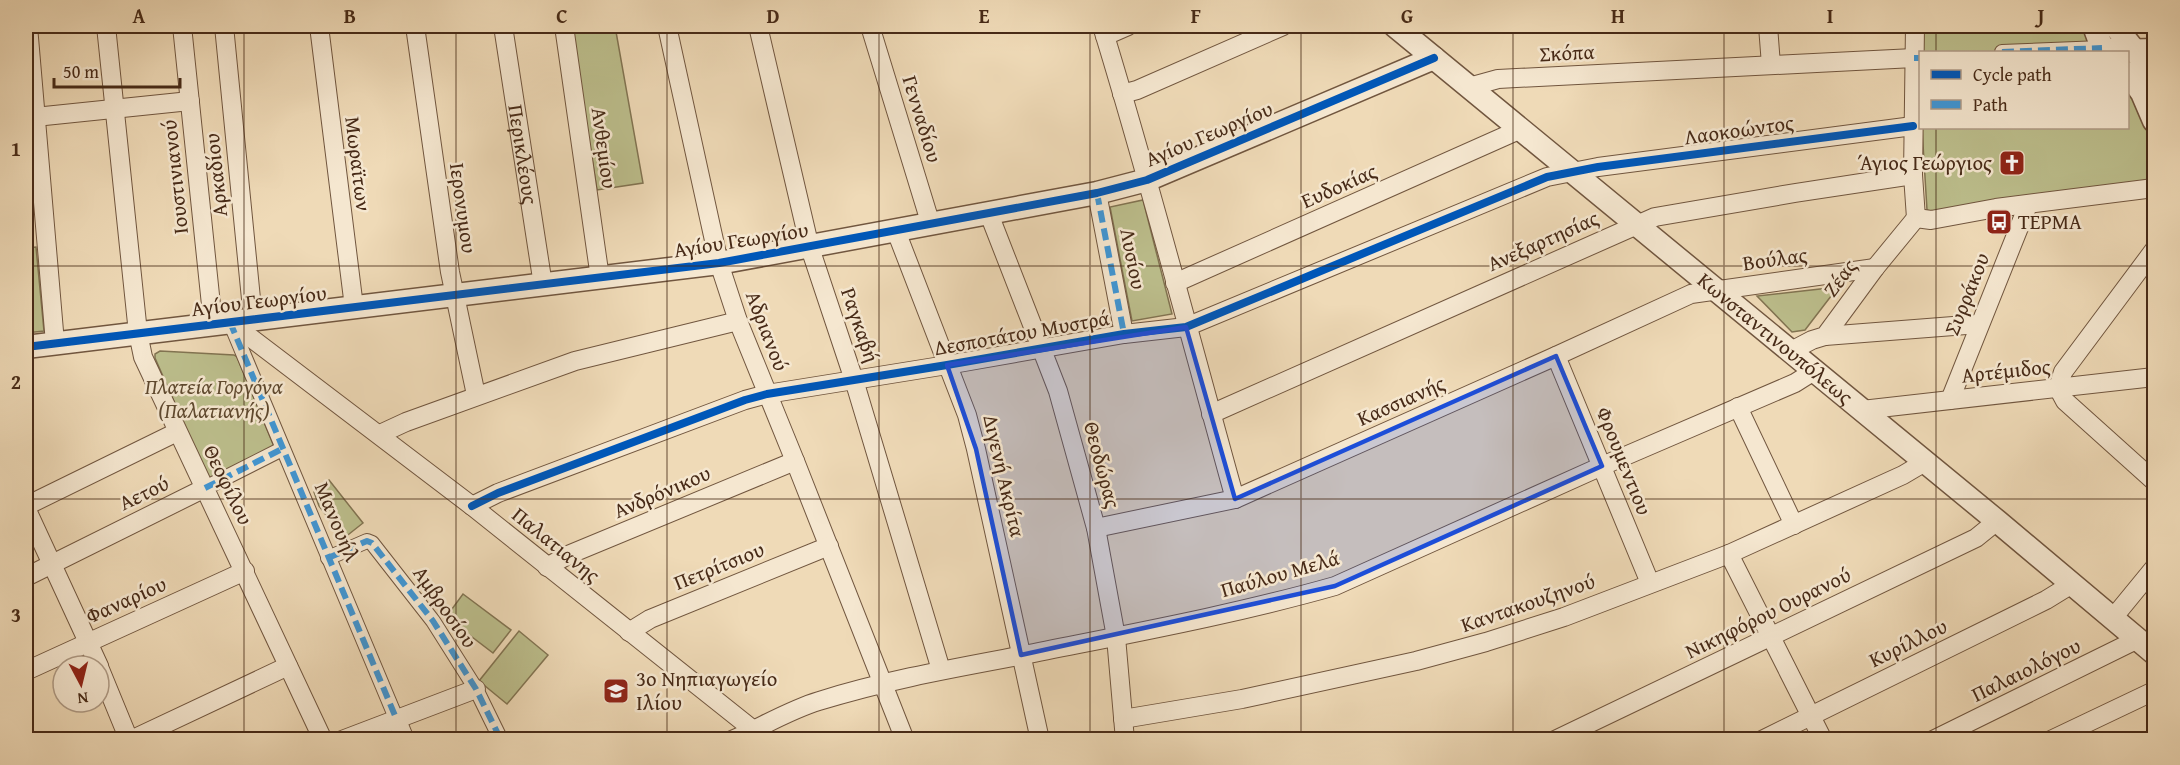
<svg xmlns="http://www.w3.org/2000/svg" width="2180" height="765" font-family="'Gentium Book Plus',serif">
<style>
.green{fill:#bcbe8c;stroke:#827452;stroke-width:1.5}
.lines{fill:none;stroke-linecap:round;stroke-linejoin:round}
.pedestrian-casing{stroke:#71563f;stroke-width:16}
.minor-casing{stroke:#71563f;stroke-width:20}
.tertiary-casing{stroke:#71563f;stroke-width:25}
.pedestrian{stroke:#f5e7d0;stroke-width:14}
.minor{stroke:#f5e7d0;stroke-width:18}
.tertiary{stroke:#f5e7d0;stroke-width:22}
.quiet{stroke:#4096d4;stroke-width:6;stroke-dasharray:12 6;stroke-linecap:butt}
.cycleway-casing{stroke:#f5e7d0;stroke-width:11}
.cycleway{stroke:#0057b8;stroke-width:8}
.marked{fill:#1d4ed8;fill-opacity:0.2;stroke:#1d4ed8;stroke-width:4.5;stroke-linejoin:round}
.grid{fill:none;stroke:#472a17;stroke-width:1.5;stroke-opacity:0.55}
.labels{text-anchor:middle;stroke-width:5;stroke-linejoin:round;paint-order:stroke}
.street-label{font-size:21px;fill:#472a17;stroke:#f5e7d0}
.poi-label{font-size:21px;fill:#472a17;stroke:#f5e7d0;text-anchor:start}
.park-label{font-size:21px;font-style:italic;fill:#5e482e;stroke:#f5e7d0}
.neatline{fill:none;stroke:#472a17;stroke-width:2}
.grid-label{font-size:20px;text-anchor:middle;font-weight:bold;fill:#472a17}
</style>
<rect width="100%" height="100%" fill="#efdab7"/>
<filter id="stains"><feTurbulence type="fractalNoise" baseFrequency=".00333" numOctaves="4"/><feColorMatrix values="0 0 0 0 .2 0 0 0 0 .09 0 0 0 0 .02 0 0 0 .5 -.17"/></filter>
<radialGradient id="worn" r=".72"><stop offset=".6" stop-color="#630" stop-opacity="0"/><stop offset="1" stop-color="#630" stop-opacity=".3"/></radialGradient>
<!-- green -->
<g class="green">
<polygon points="571,26 615,26 643,183 597,190"/>
<polygon points="1923,26 2086,26 2095,52 1921,52"/>
<polygon points="2128,83 2144,111 2154,164 2154,179 1932,212 1927,210 1922,128 2128,128"/>
<polygon points="1143,200 1172,314 1132,321 1110,207"/>
<polygon points="36,247 44,331 26,333 26,248"/>
<polygon points="1838,287 1805,330 1792,332 1757,296"/>
<polygon points="160,351 234,355 237,357 275,449 209,481 155,358 155,354"/>
<polygon points="329,480 363,523 344,538 319,506 314,492"/>
<polygon points="463,594 511,630 493,653 446,617"/>
<polygon points="519,631 548,655 507,704 479,681"/>
</g>
<g class="lines">
<!-- pedestrian casing -->
<g class="pedestrian-casing">
<g id="pedestrian">
<polyline points="2002,52 2102,48"/>
<polyline points="230,322 396,718"/>
<polyline points="205,488 282,449"/>
<polyline points="328,558 367,541 372,543 433,621 476,689 501,740"/>
</g>
</g>
<!-- minor casing -->
<g class="minor-casing">
<g id="minor">
<polyline points="28,26 55,343"/>
<polyline points="106,26 138,333 143,357 323,740"/>
<polyline points="182,26 213,324"/>
<polyline points="224,26 253,319"/>
<polyline points="319,26 354,307"/>
<polyline points="415,26 450,272 476,395"/>
<path id="s1" d="M503,26L543,285"/>
<polyline points="564,26 600,278"/>
<polyline points="667,26 719,263 738,321 795,461 905,740"/>
<polyline points="758,26 810,248 854,380 941,670"/>
<polyline points="870,26 931,225"/>
<path d="M1102,26C1150,182 1191,341 1235,499"/>
<polyline points="1768,26 1771,65"/>
<polyline points="1915,26 1913,175 1916,218"/>
<polyline points="1105,36 1128,26"/>
<polyline points="1469,87 1498,79 1914,58"/>
<polyline points="1122,94 1137,90 1283,26"/>
<polyline points="35,117 190,101"/>
<polyline points="1097,193 1124,334"/>
<polyline points="989,214 1058,391 1096,528 1116,637 1125,740"/>
<polyline points="1916,218 1931,220 1996,208 2154,188"/>
<polyline points="896,231 967,415 976,449 1040,740"/>
<polyline points="2154,250 2063,372 2058,388 2065,401 2154,481"/>
<polyline points="1175,283 1521,129"/>
<polyline points="230,322 472,506 766,740"/>
<polyline points="1825,336 1979,324"/>
<polyline points="1791,351 1812,340 1825,336 1875,268 1916,218"/>
<polyline points="1556,356 1650,583"/>
<polyline points="1950,400 2028,205"/>
<polyline points="1738,407 1794,525"/>
<polyline points="1862,410 2154,377"/>
<polyline points="1211,414 1655,217 1795,193 1913,175"/>
<polyline points="380,434 406,422 575,361 738,321"/>
<polyline points="26,506 177,432"/>
<polyline points="472,506 498,493 745,400 767,394 947,365 1124,334 1186,327 1547,177 1598,167 1913,126"/>
<polyline points="26,508 99,666"/>
<polyline points="1096,528 1235,499 1556,356 1691,294 1875,268"/>
<polyline points="1729,554 1823,740"/>
<polyline points="547,567 568,555 795,461"/>
<polyline points="26,577 205,488"/>
<polyline points="2113,618 2154,568"/>
<polyline points="629,632 650,619 829,546"/>
<polyline points="99,667 129,740"/>
<polyline points="26,671 245,571"/>
<polyline points="396,718 405,740"/>
<polyline points="1123,719 1242,699 1416,661 1486,642 1564,617 1729,554 1903,475 1925,462"/>
<polyline points="131,740 288,666"/>
<polyline points="342,740 476,689"/>
<path d="M732,740C762,727 789,710 819,701C886,680 955,668 1024,655C1128,634 1233,615 1335,586L1602,466L1795,383L1814,371"/>
<polyline points="1555,740 1976,538 1997,521"/>
<polyline points="1762,740 2046,600 2072,584"/>
<polyline points="1933,740 2138,639"/>
<polyline points="2051,740 2154,691"/>
</g>
</g>
<!-- tertiary casing -->
<g class="tertiary-casing">
<g id="tertiary">
<path id="s2" d="M1395,26L1997,521L2154,653"/>
<polyline points="2094,26 2102,48 2106,52"/>
<polyline points="2115,26 2147,66 2154,81"/>
<polyline points="2102,48 2116,51 2154,50"/>
<polyline points="2128,73 2142,93 2154,121"/>
<polyline points="26,347 719,263 1097,193 1147,180 1434,58"/>
</g>
</g>
<!-- pedestrian -->
<use href="#pedestrian" class="pedestrian"/>
<!-- minor -->
<use href="#minor" class="minor"/>
<!-- tertiary -->
<use href="#tertiary" class="tertiary"/>
<!-- quiet -->
<g class="quiet">
<polyline points="2002,52 2102,48"/>
<polyline points="1914,58 1920,58"/>
<polyline points="1097,193 1124,334"/>
<polyline points="230,322 396,718"/>
<polyline points="205,488 282,449"/>
<polyline points="328,558 367,541 372,543 433,621 476,689 501,740"/>
</g>
<!-- cycleway casing -->
<g class="cycleway-casing">
<g id="cycleway">
<polyline points="26,347 719,263 1097,193 1147,180 1434,58"/>
<polyline points="472,506 498,493 745,400 767,394 947,365 1124,334 1186,327 1547,177 1598,167 1913,126"/>
</g>
</g>
<!-- cycleway -->
<use href="#cycleway" class="cycleway"/>
</g>
<!-- marked area -->
<path class="marked" d="M1186,327L1235,499L1556,356L1602,466L1335,586L1021,655L976,449L947,365Z"/>
<!-- grid -->
<path class="grid" d="M244,26V740M456,26V740M667,26V740M879,26V740M1090,26V740M1301,26V740M1513,26V740M1724,26V740M1936,26V52M1936,128V740M26,266H2154M26,499H2154"/>
<!-- icons -->
<defs>
<g id="church-square" transform="scale(1.35)"><rect x="-9" y="-9" width="18" height="18" rx="4" fill="#8f2418" stroke="#f5e7d0"/><path d="M-1.2-6h2.4v3.5h3.3v2.4h-3.3V6h-2.4V-.1h-3.3v-2.4h3.3Z" fill="#fff"/></g>
<g id="bus-square" transform="scale(1.35)"><rect x="-9" y="-9" width="18" height="18" rx="4" fill="#8f2418" stroke="#f5e7d0"/><path d="M-5-6H5V4H4V6H2V4H-2V6H-4V4H-5ZM-3.5-4V0h7V-4ZM-3.5 1.2v1.5H-2V1.2ZM2 1.2v1.5H3.5V1.2Z" fill="#fff"/></g>
<g id="school-square" transform="scale(1.35)"><rect x="-9" y="-9" width="18" height="18" rx="4" fill="#8f2418" stroke="#f5e7d0"/><path d="M0-5L7-2L0 1L-7-2ZM-4 1L0 2.5L4 1V4Q0 6-4 4Z" fill="#fff"/></g>
</defs>
<g fill-rule="evenodd">
<use href="#church-square" x="2012" y="163"/>
<use href="#bus-square" x="1999" y="222"/>
<use href="#school-square" x="616" y="691"/>
</g>
<g class="labels">
<!-- street labels -->
<g class="street-label">
<text transform="translate(1567 53) rotate(-3)" y="7">Σκόπα</text>
<text transform="translate(922 119) rotate(73)" y="7">Γενναδίου</text>
<text transform="translate(1739 130) rotate(-8)" y="7">Λαοκοώντος</text>
<text transform="translate(1209 134) rotate(-23)" y="7">Αγίου Γεωργίου</text>
<text transform="translate(604 148) rotate(82)" y="7">Ανθεμίου</text>
<text dy="7" stroke="none"><textPath href="#s1" startOffset="130">Περικλέους</textPath></text>
<text transform="translate(358 164) rotate(83)" y="7">Μωραϊτων</text>
<text transform="translate(216 175) rotate(-96)" y="7">Αρκαδίου</text>
<text transform="translate(175 177) rotate(-96)" y="7">Ιουστινιανού</text>
<text transform="translate(1339 186) rotate(-24)" y="7">Ευδοκίας</text>
<text transform="translate(463 208) rotate(82)" y="7">Ιερονυμου</text>
<text transform="translate(741 240) rotate(-9)" y="7">Αγίου Γεωργίου</text>
<text transform="translate(1543 241) rotate(-24)" y="7">Ανεξαρτησίας</text>
<text transform="translate(1133 259) rotate(79)" y="7">Λυσίου</text>
<text transform="translate(1775 259) rotate(-8)" y="7">Βούλας</text>
<text transform="translate(1840 278) rotate(-54)" y="7">Ζέας</text>
<text transform="translate(1967 294) rotate(-68)" y="7">Συρράκου</text>
<text transform="translate(259 301) rotate(-7)" y="7">Αγίου Γεωργίου</text>
<text transform="translate(860 325) rotate(71)" y="7">Ραγκαβή</text>
<text transform="translate(767 331) rotate(69)" y="7">Αδριανού</text>
<text transform="translate(1022 333) rotate(-10)" y="7">Δεσποτάτου Μυστρά</text>
<text dy="7" stroke="none"><textPath href="#s2" startOffset="492">Κωνσταντινουπόλεως</textPath></text>
<text transform="translate(2006 371) rotate(-6)" y="7">Αρτέμιδος</text>
<text transform="translate(1401 401) rotate(-24)" y="7">Κασσιανής</text>
<text transform="translate(1624 461) rotate(68)" y="7">Φρουμεντιου</text>
<text transform="translate(1102 465) rotate(75)" y="7">Θεοδώρας</text>
<text transform="translate(1004 476) rotate(77)" y="7">Διγενή Ακρίτα</text>
<text transform="translate(228 485) rotate(64)" y="7">Θεοφίλου</text>
<text transform="translate(662 492) rotate(-23)" y="7">Ανδρόνικου</text>
<text transform="translate(144 493) rotate(-26)" y="7">Αετού</text>
<text transform="translate(337 522) rotate(67)" y="7">Μανουήλ</text>
<text transform="translate(556 545) rotate(39)" y="7">Παλατιανης</text>
<text transform="translate(719 566) rotate(-22)" y="7">Πετρίτσιου</text>
<text transform="translate(1280 574) rotate(-16)" y="7">Παύλου Μελά</text>
<text transform="translate(126 600) rotate(-24)" y="7">Φαναρίου</text>
<text transform="translate(1528 603) rotate(-19)" y="7">Καντακουζηνού</text>
<text transform="translate(445 607) rotate(55)" y="7">Αμβροσίου</text>
<text transform="translate(1768 613) rotate(-26)" y="7">Νικηφόρου Ουρανού</text>
<text transform="translate(1908 643) rotate(-26)" y="7">Κυρίλλου</text>
<text transform="translate(2026 670) rotate(-26)" y="7">Παλαιολόγου</text>
</g>
<!-- poi labels -->
<g class="poi-label">
<text x="1992" y="170" text-anchor="end">Άγιος Γεώργιος</text>
<text x="2018" y="229">ΤΕΡΜΑ</text>
<text x="636" y="686">3ο Νηπιαγωγείο<tspan x="636" dy="24">Ιλίου</tspan></text>
</g>
<!-- park labels -->
<g class="park-label">
<text x="214" y="394">Πλατεία Γοργόνα<tspan x="214" dy="24">(Παλατιανής)</tspan></text>
</g>
</g>
<!-- margin -->
<rect width="2180" height="765" fill="none" stroke="#efdab7" stroke-width="66"/>
<!-- legend -->
<rect x="1919" y="51" width="210" height="78" fill="#f5e7d0" stroke="#af9b86" stroke-width="1.5"/>
<rect x="1931" y="70" width="30" height="9" fill="#0057b8" stroke="#af9b86" stroke-width="1.5"/>
<text x="1973" y="81" font-size="18" fill="#472a17">Cycle path</text>
<rect x="1931" y="100" width="30" height="9" fill="#4096d4" stroke="#af9b86" stroke-width="1.5"/>
<text x="1973" y="111" font-size="18" fill="#472a17">Path</text>
<!-- north arrow -->
<g transform="translate(81 684) rotate(173)"><circle r="28" fill="#f5e7d0" stroke="#af9b86" stroke-width="1.5"/>
<path d="M0-4.5L10 22L0 15L-10 22Z" fill="#8f2418"/>
<text y="-9" font-size="16" font-weight="bold" text-anchor="middle" fill="#472a17">N</text>
</g>
<!-- scale -->
<path d="M54 78v9h126v-9" fill="none" stroke="#472a17" stroke-width="3"/>
<text x="63" y="78" font-size="18" fill="#472a17" stroke="#f5e7d0" stroke-width="4.5" paint-order="stroke">50 m</text>
<rect x="33" y="33" width="2114" height="699" class="neatline"/>
<g class="grid-label">
<text x="139" y="23">A</text>
<text x="350" y="23">B</text>
<text x="562" y="23">C</text>
<text x="773" y="23">D</text>
<text x="984" y="23">E</text>
<text x="1196" y="23">F</text>
<text x="1407" y="23">G</text>
<text x="1618" y="23">H</text>
<text x="1830" y="23">I</text>
<text x="2041" y="23">J</text>
<text x="16" y="156">1</text>
<text x="16" y="389">2</text>
<text x="16" y="622">3</text>
</g>
<rect width="100%" height="100%" filter="url(#stains)"/>
<rect width="100%" height="100%" fill="url(#worn)"/>
</svg>
